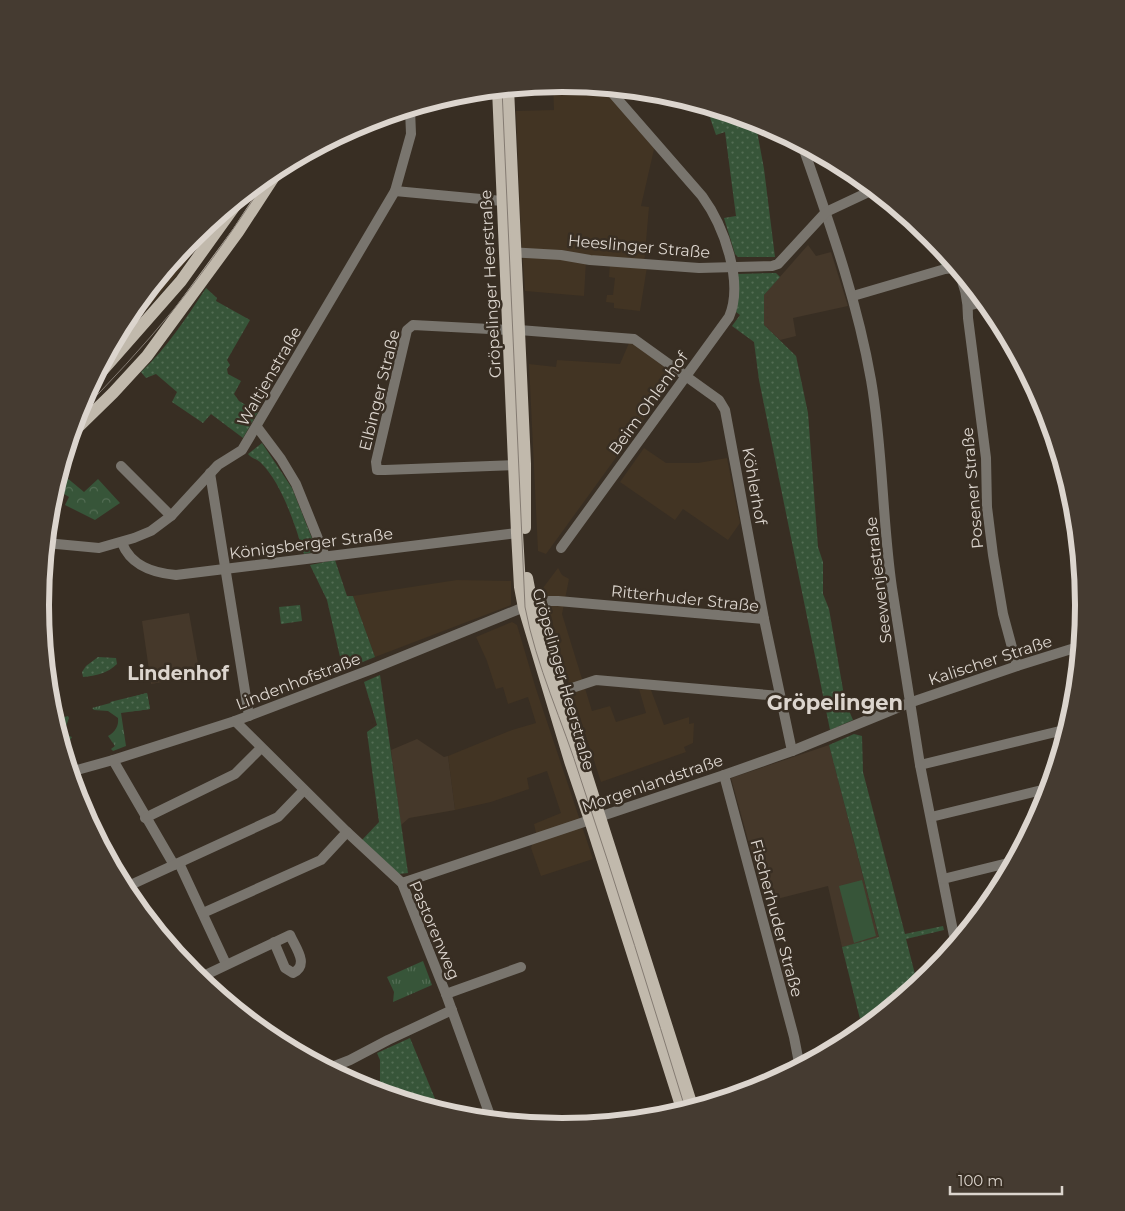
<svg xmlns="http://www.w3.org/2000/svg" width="1125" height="1211" font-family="Montserrat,sans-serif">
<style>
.built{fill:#423423}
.education{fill:#45382a}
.grass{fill:url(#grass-tufts)}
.forest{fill:url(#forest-crowns)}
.park{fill:url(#park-dots)}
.garden{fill:#375539}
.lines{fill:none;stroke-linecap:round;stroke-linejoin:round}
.minor{stroke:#79756e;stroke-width:10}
.major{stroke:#c1b9ac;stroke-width:12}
.tram{stroke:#847b72;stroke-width:1}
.labels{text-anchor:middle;stroke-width:5;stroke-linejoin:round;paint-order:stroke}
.street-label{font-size:16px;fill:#dcd5ce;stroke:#382e23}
.quarter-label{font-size:19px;font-weight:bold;fill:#dcd5ce;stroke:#382e23}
.district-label{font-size:21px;font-weight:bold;fill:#dcd5ce;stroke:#382e23}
.rim{fill:none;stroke:#dcd5ce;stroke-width:6}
</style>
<defs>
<pattern id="grass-tufts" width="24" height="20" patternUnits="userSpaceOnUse" patternTransform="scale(1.25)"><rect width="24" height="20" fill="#375539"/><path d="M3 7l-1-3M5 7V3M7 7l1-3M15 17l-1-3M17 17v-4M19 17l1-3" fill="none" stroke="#536d54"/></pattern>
<pattern id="forest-crowns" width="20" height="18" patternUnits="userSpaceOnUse" patternTransform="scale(1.25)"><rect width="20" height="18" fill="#375539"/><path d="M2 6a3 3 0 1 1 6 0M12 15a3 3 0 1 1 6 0" fill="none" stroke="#536d54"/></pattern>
<pattern id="park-dots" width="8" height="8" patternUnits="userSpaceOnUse" patternTransform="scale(1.25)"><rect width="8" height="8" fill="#375539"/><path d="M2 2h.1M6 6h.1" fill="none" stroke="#536d54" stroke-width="1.8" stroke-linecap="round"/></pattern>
</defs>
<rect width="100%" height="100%" fill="#382e23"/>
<!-- built -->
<g class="built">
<polygon points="563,83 604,87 655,145 641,206 649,207 644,265 586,261 584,296 525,291 521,234 516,111 554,110 553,84"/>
<polygon points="221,213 176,276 108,353 128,315 193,236"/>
<polygon points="610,264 647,267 640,311 614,308 614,303 606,302 607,295 613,295 615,278 609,277"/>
<polygon points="629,343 635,345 673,373 673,379 546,554 538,551 529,364 556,367 557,360 620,364"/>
<polygon points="644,448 666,463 698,463 727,458 740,523 728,540 683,509 675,520 620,482"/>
<polygon points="558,568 562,575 569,579 562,614 592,711 610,706 616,722 646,713 639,689 651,690 664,725 689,717 689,724 694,723 693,743 684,747 686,752 601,782 568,681 543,588"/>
<polygon points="457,580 511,581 511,605 375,657 353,596"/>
<polygon points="512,622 517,625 536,689 593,859 541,876 531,848 536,833 534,824 561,813 547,771 527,778 529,789 491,802 455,810 448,756 512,730 536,723 528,697 508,704 503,687 496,689 487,661 476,637"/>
</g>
<!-- education -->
<g class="education">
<polygon points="808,245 816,256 831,252 848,306 793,318 796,336 780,340 764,325 764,295"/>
<polygon points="189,613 200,675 151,684 142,621"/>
<polygon points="417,739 444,757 448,756 455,810 409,818 401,825 391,750"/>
<polygon points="829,745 879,938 842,947 828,886 765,902 731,778"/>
</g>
<!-- grass -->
<g class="grass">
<polygon points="940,245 953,261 941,265 936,246"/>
<path d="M147,693L150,709L121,713L126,746L113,751L111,749L115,746L108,736C115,732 119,726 118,718L108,711L94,710L92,708Z"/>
<polygon points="68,716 69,718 65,729 69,736 72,737 63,751 54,720"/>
<polygon points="423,961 432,985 393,1002 394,992 387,977"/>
</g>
<!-- forest -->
<polygon class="forest" points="60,472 84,492 98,479 120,503 95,520 65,505 69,497 56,489 53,493"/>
<!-- park -->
<g class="park">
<polygon points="620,89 647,91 625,99 617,90"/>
<polygon points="706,106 755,120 764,169 775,257 738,257 735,254 724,218 736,216 725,132 716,135"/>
<polygon points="776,273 780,277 764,295 764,325 796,356 808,413 818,547 823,562 823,594 829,609 845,701 853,720 830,730 759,380 754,342 732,326 740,315 736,312 738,274"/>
<path d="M206,288L217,298L216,301L250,320L227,360L230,365L227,369L228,374L241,381L234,394L239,401L258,412L243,438L211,414L203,423L172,402L177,392L156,374L146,378L141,372C167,348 186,318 206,288Z"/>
<path d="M262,443L292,488L317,551L304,554C295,525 282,483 260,462C256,459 251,458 248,454Z"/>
<polygon points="335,560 347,596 353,596 375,657 343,670 327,600 310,565"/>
<polygon points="300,605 302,621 281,624 279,607"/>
<path d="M98,657L116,658L117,664C108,673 96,676 83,677L82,672L86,666Z"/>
<polygon points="380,675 408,873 399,874 362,840 379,822 367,732 377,725 364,682"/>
<path d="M147,693L150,709C134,711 121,715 110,702Z"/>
<polygon points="854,734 862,736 863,772 905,934 943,926 944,930 906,939 918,986 863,1031 842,947 879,937 829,745"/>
<polygon points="410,1038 438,1106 430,1109 380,1094 380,1060 377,1053"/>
</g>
<!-- garden -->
<polygon class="garden" points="862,880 876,936 854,943 839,886"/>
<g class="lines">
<!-- minor -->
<g class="minor">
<path d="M802,144C829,222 857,299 871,380C883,449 882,519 892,588L920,765L956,946"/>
<polyline points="395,191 502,201"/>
<polyline points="508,252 561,255 590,260 699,268 772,266 778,264 826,212 875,189"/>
<path d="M853,296L945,269L953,268L957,270C965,284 968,302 968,318L986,458L987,507L993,555L1003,614L1017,666"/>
<polyline points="968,306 985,301"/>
<polyline points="509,330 413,325 407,330 376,462 377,470 385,470 514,465"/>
<polyline points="519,330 634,339 719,400 725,410 764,619 792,751"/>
<polyline points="257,427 281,459 296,484 325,556"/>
<polyline points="121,466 171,516"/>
<polyline points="210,473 249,716"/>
<polyline points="46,543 99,548 134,538 151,531 171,516 218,465 242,450 395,191 411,134 410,109"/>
<path d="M122,543C131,566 153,573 176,575L517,533"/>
<path d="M561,548L729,317C744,282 724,226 702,196L607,87"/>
<polyline points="536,614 549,601 558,601 764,619"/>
<polyline points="560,692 596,680 780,696"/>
<polyline points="235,721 347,832 402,883 446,994 492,1121"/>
<polyline points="113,760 174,865"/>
<polyline points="920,765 1068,729"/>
<polyline points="70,772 113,760 235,721 372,669 529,605"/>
<polyline points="724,775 794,1037 800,1068"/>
<polyline points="931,817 1050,788"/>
<polyline points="145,818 235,774 261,748"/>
<polyline points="179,863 226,964"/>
<polyline points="943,879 1016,861"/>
<polyline points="402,883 724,775 792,751 909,703 1017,666 1081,646"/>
<polyline points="124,888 278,817 304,790"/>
<polyline points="203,913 321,860 347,832"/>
<path d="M197,979L290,935C295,947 310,965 293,973L285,968L274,942"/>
<polyline points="446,994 521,967"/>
<polyline points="327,1069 350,1060 388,1040 452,1010"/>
</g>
<!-- major -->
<g class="major">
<polyline points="508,88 525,464 525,528"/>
<polyline points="498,89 517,533 520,587 524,608 570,761 590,820 683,1112"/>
<polyline points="94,380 181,281 242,196"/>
<polyline points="72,433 113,393 147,356 238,232 281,166"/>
<polyline points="527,578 532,604 539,621 560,692 693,1109"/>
</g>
<!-- tram -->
<g class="tram">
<path d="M502,89L525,607C536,666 563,722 581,780C618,890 652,1001 686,1111"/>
<path d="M76,417C110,382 143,347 174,309C209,265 241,219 271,172"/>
</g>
</g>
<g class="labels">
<!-- street labels -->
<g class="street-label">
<text transform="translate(639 246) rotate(5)" y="6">Heeslinger Straße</text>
<text transform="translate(490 284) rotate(-93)" y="6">Gröpelinger Heerstraße</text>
<text transform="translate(269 376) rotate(-60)" y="6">Waltjenstraße</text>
<text transform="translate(379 390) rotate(-76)" y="6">Elbinger Straße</text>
<text transform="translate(648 403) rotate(-54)" y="6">Beim Ohlenhof</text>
<text transform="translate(755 486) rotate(80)" y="6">Köhlerhof</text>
<text transform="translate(972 488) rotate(-95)" y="6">Posener Straße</text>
<text transform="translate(311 543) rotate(-7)" y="6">Königsberger Straße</text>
<text transform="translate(878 580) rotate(-97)" y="6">Seewenjestraße</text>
<text transform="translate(685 598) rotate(6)" y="6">Ritterhuder Straße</text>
<text transform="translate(990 660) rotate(-18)" y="6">Kalischer Straße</text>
<text transform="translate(564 679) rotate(74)" y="6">Gröpelinger Heerstraße</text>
<text transform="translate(298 681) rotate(-21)" y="6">Lindenhofstraße</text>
<text transform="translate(652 783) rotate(-19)" y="6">Morgenlandstraße</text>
<text transform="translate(777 918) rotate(75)" y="6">Fischerhuder Straße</text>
<text transform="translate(435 930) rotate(67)" y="6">Pastorenweg</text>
</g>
<!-- quarter labels -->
<g class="quarter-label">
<text x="178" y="680">Lindenhof</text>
</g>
<!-- district labels -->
<g class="district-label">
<text x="835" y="710">Gröpelingen</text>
</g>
</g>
<!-- crop -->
<path d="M0 0H1125V1211H0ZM49 605a513 513 0 1 1 1026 0a513 513 0 1 1-1026 0Z" fill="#453b31" fill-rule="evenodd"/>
<path class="rim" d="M49 605a513 513 0 1 1 1026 0a513 513 0 1 1-1026 0Z"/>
<!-- scale -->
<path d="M950 1186v8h112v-8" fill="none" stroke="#dcd5ce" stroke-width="2.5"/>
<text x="958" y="1186" font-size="15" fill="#dcd5ce" stroke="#382e23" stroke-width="4" paint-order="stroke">100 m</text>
</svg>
